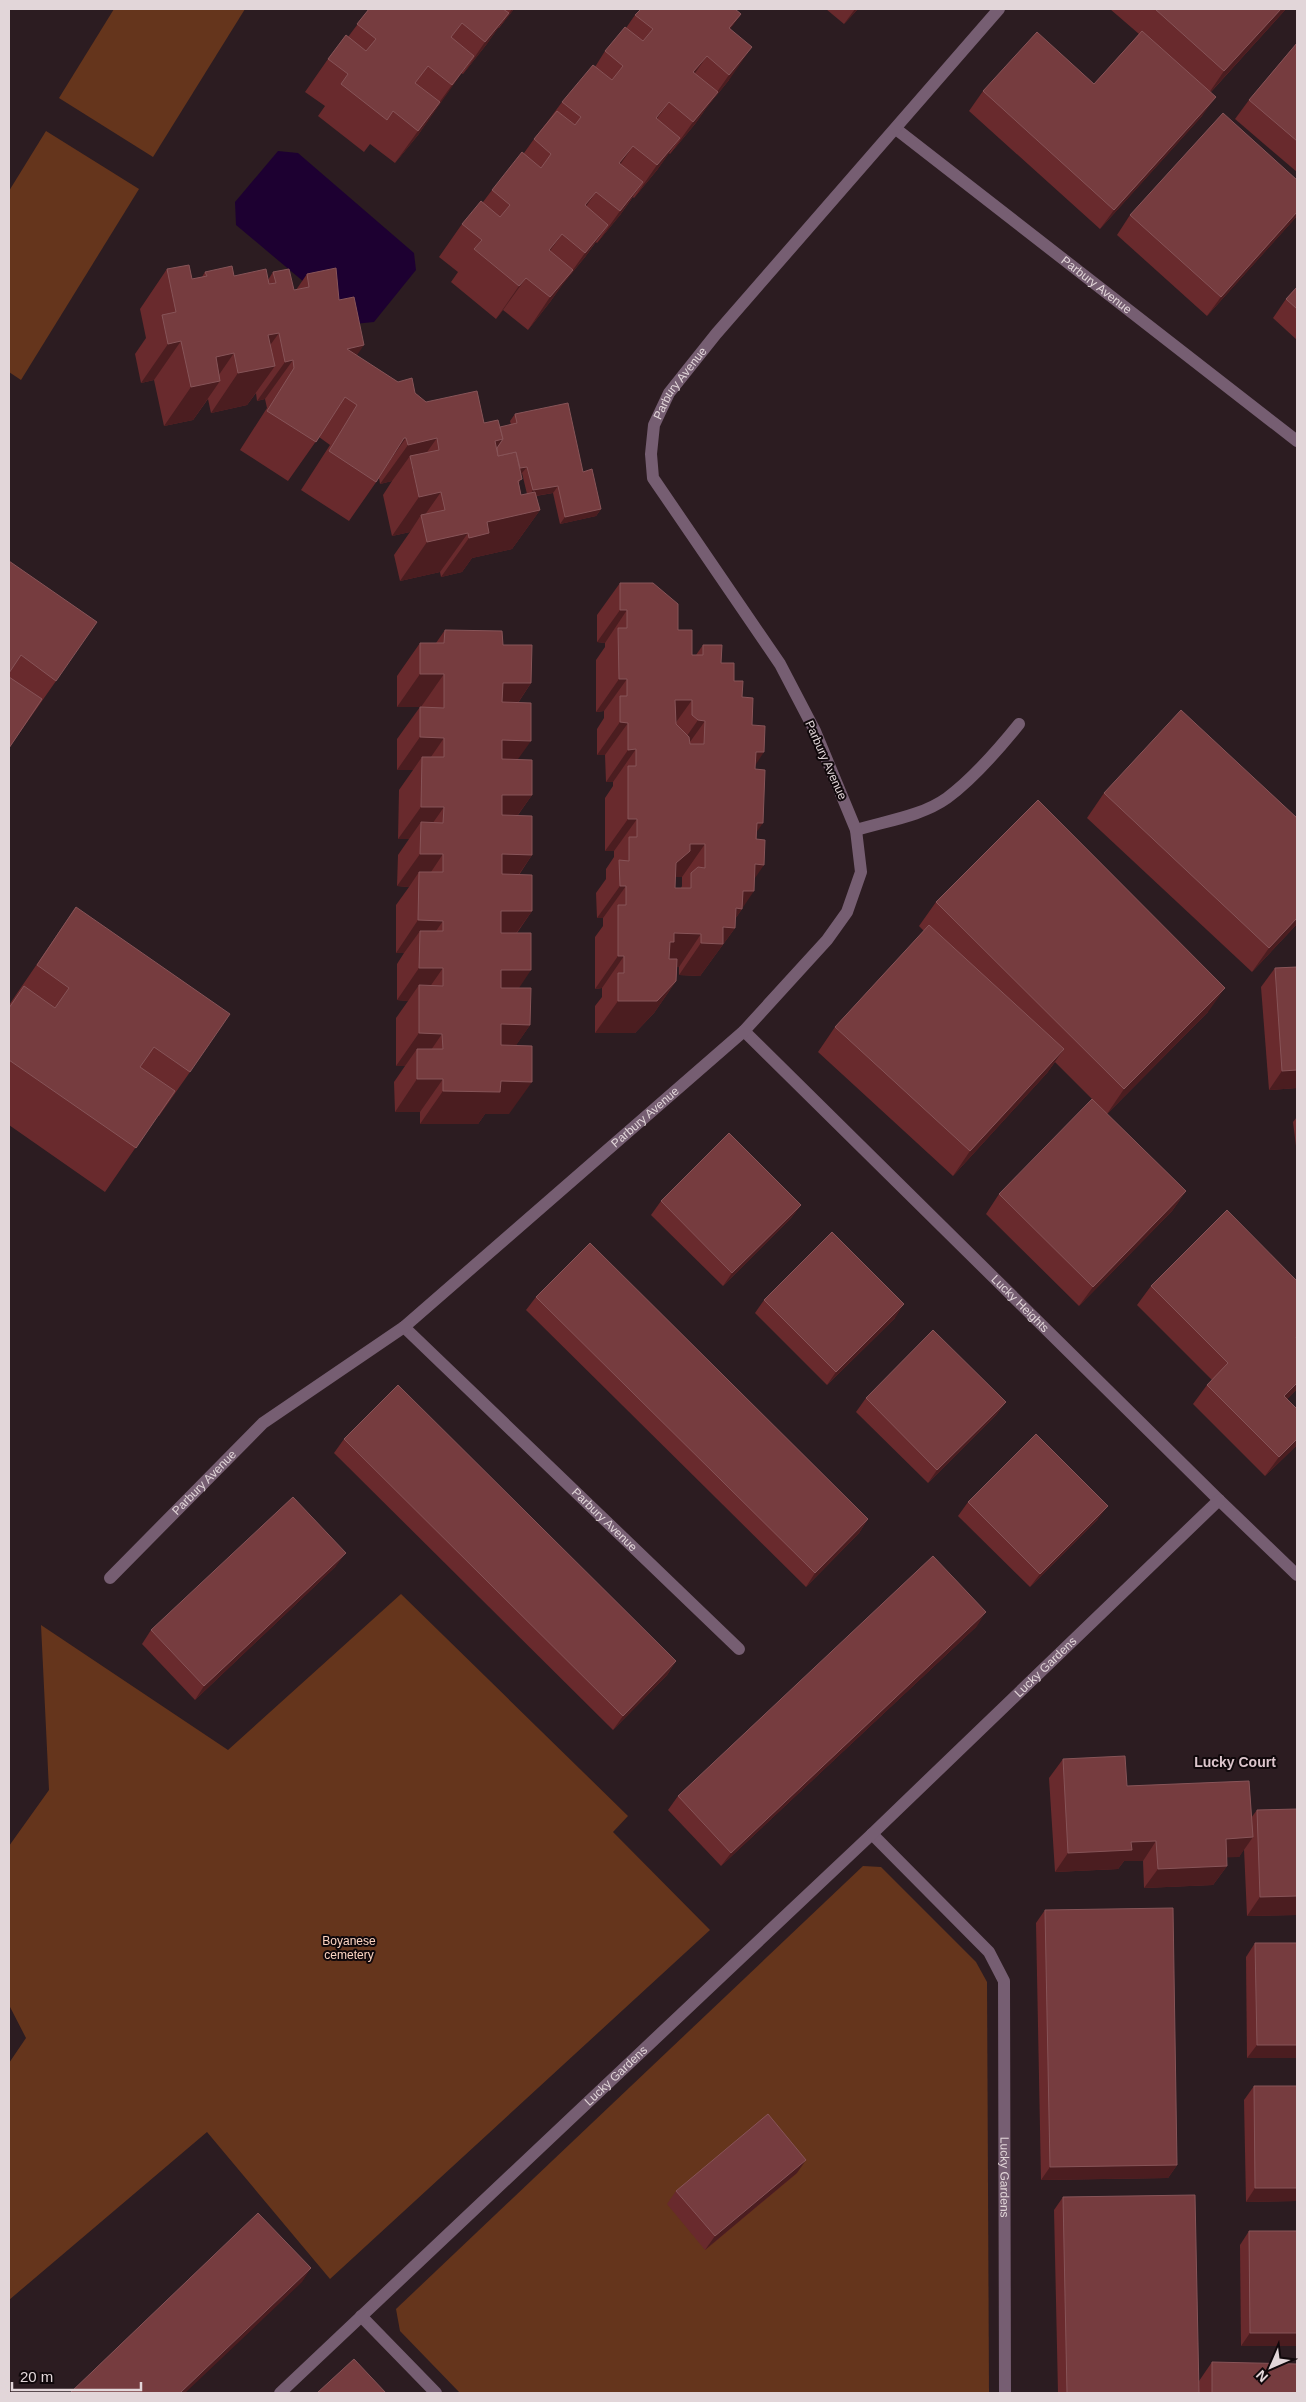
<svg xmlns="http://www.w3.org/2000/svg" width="1306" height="2402" font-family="Arial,sans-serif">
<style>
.green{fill:#65351c}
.water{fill:#1d0031}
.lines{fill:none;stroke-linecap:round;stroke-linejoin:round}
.minor{stroke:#765e72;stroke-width:12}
.wall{fill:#692a2d;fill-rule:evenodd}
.shaded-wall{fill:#4b1d20}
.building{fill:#763c3f;stroke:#875458;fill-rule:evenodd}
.labels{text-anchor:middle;stroke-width:4;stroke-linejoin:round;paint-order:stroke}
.street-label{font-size:12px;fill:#e2d6d9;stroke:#10080b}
.park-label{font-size:12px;fill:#fcd4c2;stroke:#10080b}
.neighbourhood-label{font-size:14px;font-weight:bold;fill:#dcc5cc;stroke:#10080b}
</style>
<rect width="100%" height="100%" fill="#2c1c21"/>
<!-- green -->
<g class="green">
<polygon points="114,9 245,9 153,157 59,98"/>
<polygon points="46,131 139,189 21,380 9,372 9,191"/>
<polygon points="401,1594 628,1816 613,1832 710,1930 330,2279 207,2132 9,2300 9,2063 26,2038 9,2005 9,1846 49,1790 41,1625 228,1750"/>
<polygon points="863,1866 881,1867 976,1962 987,1982 989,2393 460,2393 400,2331 396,2309"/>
</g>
<!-- water -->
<polygon class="water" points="278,151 298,153 414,253 416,270 374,322 354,324 236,225 235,202"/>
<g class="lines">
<!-- minor -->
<g class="minor">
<path id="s1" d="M896,129L1297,441"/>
<path d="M856,830C886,821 922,816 947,798C974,778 998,750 1019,724"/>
<path id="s2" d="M744,1031L1219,1500L1297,1575"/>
<path id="s3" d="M404,1327L739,1649"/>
<path id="s4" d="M110,1578L263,1423L404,1327L744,1031L827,940L847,912L861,872L856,830L815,731L780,664L653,478L651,454L654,425L669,393L716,334L999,9"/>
<path id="s5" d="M872,1834L989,1952L1004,1981L1005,2393"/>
<polyline points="361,2316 436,2393"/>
<path id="s6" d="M280,2393L872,1834L1219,1500"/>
</g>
</g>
<!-- wall -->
<g class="wall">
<polygon points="369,9 514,9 499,28 498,28 486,45 463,74 461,73 418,135 395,163 370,144 364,152 318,116 325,106 305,92 328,59 348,37"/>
<polygon points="826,9 858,9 844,24"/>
<polygon points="1110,9 1286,9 1211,92 1202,116 1100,229 969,111 983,91 1094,84 1139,34"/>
<polygon points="741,14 730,29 729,80 707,107 695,124 670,154 669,153 657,170 634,198 633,197 620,215 597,243 596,242 585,257 562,285 550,302 528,330 503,310 496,319 451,282 458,272 439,257 462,224 483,202 492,190 524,153 534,139 548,121 562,102 595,67 605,51 626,28 635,15"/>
<polygon points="1297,43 1297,172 1235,119 1249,100"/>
<polygon points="1297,180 1297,216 1207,316 1117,235 1130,215"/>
<path d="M167,269L192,279L202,277L205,272L268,280L273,272L294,290H296L307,274L339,300L357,356L415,393L426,402L484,423L500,427L511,425L510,421L515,414L583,472L601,509L596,516L560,524L553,493L536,496L540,510L512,549L472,558L462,572L441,577L440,572L400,581L394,555L410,532L392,536L383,495L392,481L380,484L379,478L349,521L301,490L330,445L319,437L288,481L240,450L267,408L265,399L257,401L256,393L247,405L211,413L208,399L193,420L164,426L154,380L141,383L135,354L146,338L140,309ZM522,473L527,494L521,495L519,484L521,474Z"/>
<polygon points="1297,287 1297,340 1273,318 1286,299"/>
<polygon points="9,561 56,681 9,748"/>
<path d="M620,583L678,630L692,655H696L703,645L721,663L734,681L742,697L752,725L755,766L757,832L754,879L742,909L735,919V928L700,976L679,975V967H677L676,981L654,1013L635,1033H595V1006L602,997V988L595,989V937L603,926V918H597L596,893L606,879V869L614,857V851H605V798L613,786V782H606L605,755H597V729L604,718V711L596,712V660L605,647V643L597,642V615ZM675,877H682V886L681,888H675Z"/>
<polygon points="445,630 503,645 531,683 518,703 517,759 532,795 518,815 532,855 519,875 532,911 517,933 519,988 530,1025 516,1045 509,1114 485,1114 478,1124 420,1124 420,1112 395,1112 394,1082 405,1066 396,1066 396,1018 408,1001 397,1000 397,964 404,953 396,953 396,905 409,887 397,886 398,855 409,839 398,839 399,790 413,770 397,770 397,739 420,707 421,707 397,707 397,676 420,643 436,643"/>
<polygon points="1104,793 1297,924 1252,972 1087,818"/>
<polygon points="936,902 1208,1012 1107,1114 1186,1191 1172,1211 1079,1306 986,1214 999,1194 1100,1107 1055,1062 1047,1073 953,1176 818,1052 835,1027 924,931 919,926"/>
<polygon points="76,907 190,1072 159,1116 158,1115 105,1192 9,1125 9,1005"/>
<polygon points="1297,967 1297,1088 1269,1090 1261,987 1275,968"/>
<polygon points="1297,1117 1297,1154 1293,1122"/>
<polygon points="661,1201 801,1205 791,1218 723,1286 651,1215"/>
<polygon points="1297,1281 1297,1389 1287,1399 1297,1445 1265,1476 1193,1404 1207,1385 1212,1380 1137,1305 1151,1286"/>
<polygon points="536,1297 868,1519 859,1533 806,1587 526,1310"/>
<polygon points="764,1300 895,1318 827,1385 755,1313"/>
<polygon points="866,1398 1006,1402 996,1415 928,1483 856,1412"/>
<polygon points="344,1439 676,1661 667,1675 613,1730 334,1453"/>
<polygon points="968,1502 1098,1519 1030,1587 958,1516"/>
<polygon points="336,1566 195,1700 142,1644 151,1630"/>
<polygon points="977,1626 721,1866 668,1810 678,1796"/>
<polygon points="1063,1759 1127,1786 1251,1818 1257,1810 1297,1809 1297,1915 1247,1916 1244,1849 1239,1857 1227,1857 1227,1866 1213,1885 1144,1888 1143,1861 1124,1861 1118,1869 1055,1872 1049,1778"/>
<polygon points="1045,1910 1177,2165 1168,2178 1041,2180 1036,1923"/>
<polygon points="1255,1943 1297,1943 1297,2058 1247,2058 1246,1957"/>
<polygon points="1254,2086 1297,2201 1246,2202 1244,2100"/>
<polygon points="797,2173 705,2250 667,2204 676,2191"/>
<polygon points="1063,2197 1199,2381 1212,2362 1297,2393 1058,2393 1054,2210"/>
<polygon points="1249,2231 1297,2231 1297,2346 1241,2346 1240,2245"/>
</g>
<!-- shaded-wall -->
<g class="shaded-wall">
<polygon points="512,9 514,9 499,28"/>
<polygon points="855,9 858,9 844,24"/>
<polygon points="1281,9 1286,9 1207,96 1224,71"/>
<polygon points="509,13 486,45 463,74 485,42"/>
<polygon points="741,14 718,46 729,28"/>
<polygon points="752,47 729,80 707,107 695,124 670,154 693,122 717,92 729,75"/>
<polygon points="474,56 418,135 395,163 418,131 433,111 452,85"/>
<polygon points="707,56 684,89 670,104 693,72"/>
<polygon points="1216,97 1202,116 1100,229 1114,210"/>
<polygon points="669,102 646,134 656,118"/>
<polygon points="680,138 657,170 634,198 657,165"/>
<polygon points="633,146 611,178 597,195 619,163"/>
<polygon points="643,182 620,215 597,243 620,211"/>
<polygon points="596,192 574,224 585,205"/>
<polygon points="1297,212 1297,216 1207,316 1221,297"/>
<polygon points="608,225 585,257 562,285 585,253"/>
<polygon points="562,234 539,266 526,282 549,250"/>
<polygon points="573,270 550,302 528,330 550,297"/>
<polygon points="526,278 503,310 496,319 519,286"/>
<polygon points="279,333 252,370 275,366 247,405 211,413 238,373 268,335"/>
<polygon points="181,341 154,380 141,383 168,344"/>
<polygon points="364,345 337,384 347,349"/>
<polygon points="234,353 214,382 220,381 193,420 164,426 191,387 216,357"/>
<polygon points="293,360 265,399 257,401 285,362"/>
<polygon points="404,438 406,438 378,477"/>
<polygon points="437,438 413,472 410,456 392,481 380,484 408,445"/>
<polygon points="503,439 476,478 495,441"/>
<polygon points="527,467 522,473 485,482 490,475"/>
<polygon points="558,486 553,493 528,497 533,490"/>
<polygon points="441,492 422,519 421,515 410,532 392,536 419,497"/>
<polygon points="601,509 596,516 560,524 565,517"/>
<polygon points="540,510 512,549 472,558 462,572 441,577 469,538 487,522"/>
<polygon points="468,533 440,572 400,581 427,542"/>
<polygon points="620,610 627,610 605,643 597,642"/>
<polygon points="420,674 444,674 421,707 397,707"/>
<polygon points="619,679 627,679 604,711 596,712"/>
<polygon points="503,683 531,683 509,716 480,715"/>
<polygon points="675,700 692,700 669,732"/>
<polygon points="698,720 705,721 682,753 675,753"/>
<polygon points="620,722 628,723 605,755 597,755"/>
<polygon points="420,737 444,738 422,770 422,757 413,770 397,770"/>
<polygon points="502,740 531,741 508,773 480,773"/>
<polygon points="636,749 613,782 606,782 628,750"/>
<polygon points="756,752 764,752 742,785"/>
<polygon points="502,795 532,795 509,827 479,827"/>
<polygon points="421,807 444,807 421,840 421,822 409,839 398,839"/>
<polygon points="628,819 637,819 614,851 605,851"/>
<polygon points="757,823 763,823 740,856"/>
<polygon points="690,844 705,844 682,877 672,877 653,895"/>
<polygon points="420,854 443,854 421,887 419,872 409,887 397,886"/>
<polygon points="502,854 532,855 510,887 479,887"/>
<polygon points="755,864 764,865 746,891 754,891 729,928 735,928 700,976 679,975"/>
<polygon points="620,886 626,886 603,918 597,918"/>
<polygon points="501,911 532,911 509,943 478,943"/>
<polygon points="1297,918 1297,924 1252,972 1269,948"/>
<polygon points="418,920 443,921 420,954 420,931 404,953 396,953"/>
<polygon points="674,933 701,934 679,967 657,966"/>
<polygon points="618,956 624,956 602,988 595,989"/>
<polygon points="419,968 443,968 420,1001 419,985 408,1001 397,1000"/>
<polygon points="501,970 531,970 509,1003 478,1002"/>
<polygon points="676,981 654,1013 635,1033 595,1033 618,1001"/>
<polygon points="1225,988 1208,1012 1107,1114 1124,1089"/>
<polygon points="501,1024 530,1025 508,1057 478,1056"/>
<polygon points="419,1033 442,1034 420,1066 417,1049 405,1066 396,1066"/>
<polygon points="1064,1049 1047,1073 953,1176 970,1151"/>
<polygon points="1297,1070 1297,1088 1269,1090 1282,1071"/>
<polygon points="417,1079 443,1079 420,1112 395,1112"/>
<polygon points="501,1081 532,1082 509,1114 485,1114 478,1124 420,1124 443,1091"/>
<polygon points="1186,1191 1172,1211 1079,1306 1093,1287"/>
<polygon points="801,1205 791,1218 723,1286 732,1273"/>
<polygon points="904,1304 895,1318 827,1385 836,1372"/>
<polygon points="1297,1383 1297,1389 1271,1416 1284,1396"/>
<polygon points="1006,1402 996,1415 928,1483 937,1470"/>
<polygon points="1297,1439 1297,1445 1265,1476 1279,1457"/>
<polygon points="1108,1506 1098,1519 1030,1587 1040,1574"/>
<polygon points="868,1519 859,1533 806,1587 815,1573"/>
<polygon points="346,1553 336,1566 195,1700 204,1686"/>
<polygon points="986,1612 977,1626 721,1866 731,1853"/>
<polygon points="676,1661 667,1675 613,1730 623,1716"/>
<polygon points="1253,1837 1239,1857 1212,1858 1226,1839"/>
<polygon points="1156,1841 1143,1861 1124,1861 1118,1869 1055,1872 1068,1853 1131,1842"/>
<polygon points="1227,1866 1213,1885 1144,1888 1158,1869"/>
<polygon points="1297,1896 1297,1915 1247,1916 1260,1897"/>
<polygon points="1257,2045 1297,2045 1297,2058 1247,2058"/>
<polygon points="806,2160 797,2173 705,2250 715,2236"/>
<polygon points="1177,2165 1168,2178 1041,2180 1050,2167"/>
<polygon points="1255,2188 1297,2188 1297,2201 1246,2202"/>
<polygon points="311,2268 302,2282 185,2393 180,2393"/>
<polygon points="1250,2333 1297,2333 1297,2346 1241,2346"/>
</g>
<!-- building -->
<g class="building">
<polygon points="369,9 503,9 509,13 485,42 462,23 451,37 474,56 452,85 428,66 415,83 440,102 418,131 393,111 387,120 341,84 348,74 328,59 346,35 366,51 376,39 357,24"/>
<polygon points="641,9 735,9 741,14 729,28 752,47 729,75 707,56 693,72 718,92 693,122 669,102 656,118 680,138 657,165 633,146 619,163 643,182 620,211 596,192 585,205 608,225 585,253 562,234 549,250 573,270 550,297 526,278 519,286 474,249 482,240 462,224 481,201 500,217 510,205 492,190 522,152 541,168 551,154 534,139 557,111 575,125 581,117 562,102 593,65 612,80 623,66 605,51 625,27 643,41 653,29 635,15"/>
<polygon points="1155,9 1281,9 1224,71"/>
<polygon points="1142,31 1216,97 1114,210 983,91 1037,32 1094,84"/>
<polygon points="1297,43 1297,141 1249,100"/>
<polygon points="1223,113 1297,180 1297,212 1221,297 1130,215"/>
<polygon points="189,265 192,279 207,276 205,272 232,266 234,276 266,269 269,284 276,283 273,272 289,269 294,290 309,287 307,274 336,268 339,300 354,297 364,345 347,349 398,382 412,378 415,393 426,402 477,391 484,423 498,420 503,439 495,441 498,456 516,452 522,479 518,481 521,495 535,492 540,510 487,522 489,533 469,538 468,533 427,542 421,515 445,510 441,492 419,497 410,456 439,450 437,438 408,445 406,438 404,438 376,482 329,451 357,405 345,397 316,442 267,411 294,368 293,360 285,362 279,333 268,335 275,366 238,373 234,353 216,357 220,381 191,387 181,341 168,344 162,315 176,312 167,269"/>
<polygon points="1297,287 1297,309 1286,299"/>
<polygon points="568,403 583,472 592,469 601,509 565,517 558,486 533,490 527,467 520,468 516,452 498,456 497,448 503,439 500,427 517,423 515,414"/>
<polygon points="9,561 97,622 56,681 21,655 9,673"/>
<path d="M620,583H653L678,604V630H692V655H703V645H722L721,663H734V681H743L742,697L753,698L752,725L765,726L764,752H756L755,769L765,770L763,823H757L756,839L765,840L764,865L755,864L754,891H743L742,909L736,908L735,928L723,927V944L701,943V934L674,933V942H670L669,959H677L676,981L657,1001H618V973H624V956H618V905H626V886H620L619,860L629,861V837H637V819H628V766H636V749L628,750V723L620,722V696H627V679H619L618,628H627V610H620ZM675,700H692V715L698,720L705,721L704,744H690L689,737L676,724ZM690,844H705V868L698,867L691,873V888H675L676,863L690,851Z"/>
<polygon points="445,630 502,631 503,645 532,645 531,683 503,683 502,702 531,703 531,741 502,740 502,759 532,760 532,795 502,795 502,815 532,816 532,855 502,854 502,874 532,875 532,911 501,911 501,933 531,933 531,970 501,970 501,988 531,988 530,1025 501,1024 501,1045 532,1046 532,1082 501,1081 500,1092 443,1091 443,1079 417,1079 417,1049 443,1049 442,1034 419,1033 419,985 443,986 443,968 419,968 420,931 443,931 443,921 418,920 419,872 443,872 443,854 420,854 421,822 443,823 444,807 421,807 422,757 444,757 444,738 420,737 420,707 444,708 444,674 420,674 420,643 444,643"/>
<polygon points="9,677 42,699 9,748"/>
<polygon points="1181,710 1297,818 1297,918 1269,948 1104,793"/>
<polygon points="1038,800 1225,988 1124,1089 936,902"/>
<polygon points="76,907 230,1014 190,1072 154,1047 140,1067 175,1091 136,1148 9,1060 9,1008 24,986 55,1008 69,988 37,965"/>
<polygon points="929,925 1064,1049 970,1151 835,1027"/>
<polygon points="1297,967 1297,1070 1282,1071 1275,968"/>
<polygon points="1092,1099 1186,1191 1093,1287 999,1194"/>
<polygon points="729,1133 801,1205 732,1273 661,1201"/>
<polygon points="1227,1210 1297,1281 1297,1336 1296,1337 1297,1339 1297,1383 1284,1396 1297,1409 1297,1439 1279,1457 1207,1385 1228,1363 1151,1286"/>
<polygon points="832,1232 904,1304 836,1372 764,1300"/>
<polygon points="590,1243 868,1519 815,1573 536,1297"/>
<polygon points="933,1330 1006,1402 937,1470 866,1398"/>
<polygon points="398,1385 676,1661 623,1716 344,1439"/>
<polygon points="1036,1434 1108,1506 1040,1574 968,1502"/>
<polygon points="293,1497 346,1553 204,1686 151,1630"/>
<polygon points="933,1556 986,1612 731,1853 678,1796"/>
<polygon points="1125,1756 1127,1786 1249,1781 1253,1837 1226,1839 1227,1866 1158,1869 1156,1841 1131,1842 1132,1850 1068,1853 1063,1759"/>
<polygon points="1297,1809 1297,1896 1260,1897 1257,1810"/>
<polygon points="1173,1908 1177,2165 1050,2167 1045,1910"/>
<polygon points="1255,1943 1297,1943 1297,2045 1257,2045"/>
<polygon points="1254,2086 1297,2086 1297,2188 1255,2188"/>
<polygon points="768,2114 806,2160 715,2236 676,2191"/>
<polygon points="1195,2195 1199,2393 1067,2393 1063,2197"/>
<polygon points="258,2213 311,2268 180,2393 70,2393"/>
<polygon points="1249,2231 1297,2231 1297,2333 1250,2333"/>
<polygon points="354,2359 386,2393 317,2393"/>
<polygon points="1212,2362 1297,2364 1297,2393 1212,2393"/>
</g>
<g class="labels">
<!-- street labels -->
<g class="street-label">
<text dy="4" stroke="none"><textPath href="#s1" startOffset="254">Parbury Avenue</textPath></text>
<text dy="4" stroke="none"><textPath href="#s4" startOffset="1592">Parbury Avenue</textPath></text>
<text transform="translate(826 760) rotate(66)" y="4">Parbury Avenue</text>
<text dy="4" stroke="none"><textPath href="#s4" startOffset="708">Parbury Avenue</textPath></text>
<text dy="4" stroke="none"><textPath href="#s2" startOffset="388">Lucky Heights</textPath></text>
<text dy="4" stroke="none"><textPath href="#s4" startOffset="134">Parbury Avenue</textPath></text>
<text dy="4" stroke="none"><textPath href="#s3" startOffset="278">Parbury Avenue</textPath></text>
<text dy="4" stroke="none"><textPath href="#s6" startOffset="1055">Lucky Gardens</textPath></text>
<text dy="4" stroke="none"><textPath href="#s6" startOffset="462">Lucky Gardens</textPath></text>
<text dy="4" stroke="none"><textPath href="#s5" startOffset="395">Lucky Gardens</textPath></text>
</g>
<!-- park labels -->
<g class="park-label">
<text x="349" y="1945">Boyanese<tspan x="349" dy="14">cemetery</tspan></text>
</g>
<!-- neighbourhood labels -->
<g class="neighbourhood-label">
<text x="1235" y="1767">Lucky Court</text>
</g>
</g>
<!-- border -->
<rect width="1306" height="2402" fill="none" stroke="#e2d6d9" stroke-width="20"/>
<!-- north arrow -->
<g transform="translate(1271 2367) rotate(225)" stroke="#10080b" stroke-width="4" paint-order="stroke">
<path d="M0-4L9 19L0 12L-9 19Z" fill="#e2d6d9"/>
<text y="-8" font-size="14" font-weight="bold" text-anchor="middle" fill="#e2d6d9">N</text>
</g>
<!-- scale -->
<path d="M12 2382v8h129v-8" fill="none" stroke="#e2d6d9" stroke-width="2.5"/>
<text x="20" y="2382" font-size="15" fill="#e2d6d9" stroke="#10080b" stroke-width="4" paint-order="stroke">20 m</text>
</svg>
